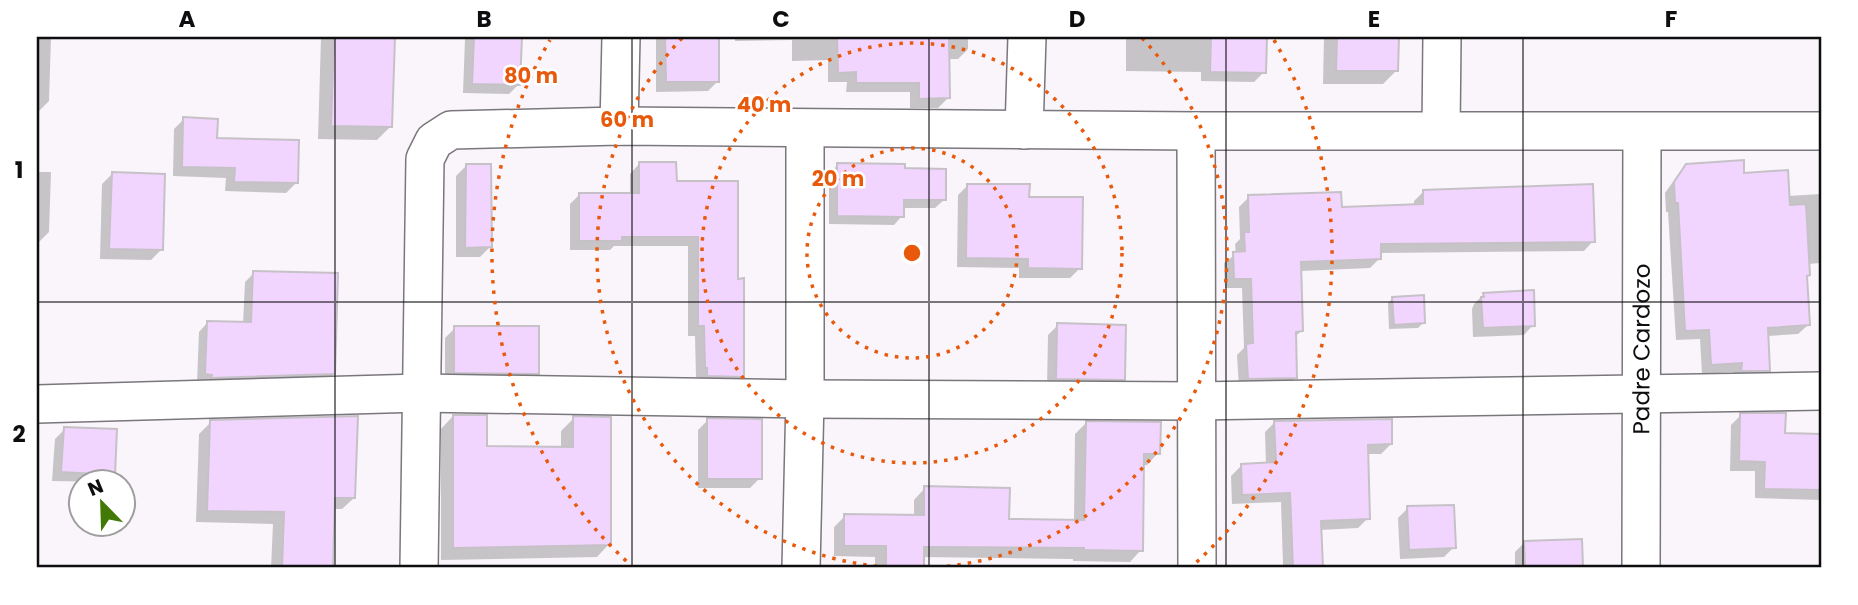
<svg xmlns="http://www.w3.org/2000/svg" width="1858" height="605" font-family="Poppins,sans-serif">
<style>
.shadow{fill:#0003}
.building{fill:#f2d5fe;stroke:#c5c1c7;stroke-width:2}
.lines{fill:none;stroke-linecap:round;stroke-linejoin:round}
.minor-casing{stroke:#7a777c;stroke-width:40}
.minor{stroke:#fff;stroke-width:37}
.grid{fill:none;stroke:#0e0d0f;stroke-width:2;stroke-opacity:0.55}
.ring{fill:none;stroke:#e8590c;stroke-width:3.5;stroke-dasharray:3.5 7}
.labels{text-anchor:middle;stroke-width:5;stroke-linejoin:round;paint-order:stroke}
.street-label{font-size:23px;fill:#0e0d0f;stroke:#fff}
.centre{fill:#e8590c;stroke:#fff;stroke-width:3.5}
.ring-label{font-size:21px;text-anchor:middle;font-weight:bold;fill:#e8590c;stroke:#fff;stroke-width:5;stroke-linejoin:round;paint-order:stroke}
.neatline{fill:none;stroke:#0e0d0f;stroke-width:2.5}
.grid-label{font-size:23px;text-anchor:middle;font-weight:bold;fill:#0e0d0f}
</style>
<rect width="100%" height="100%" fill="#f9f5fb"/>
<!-- shadow -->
<g class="shadow">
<polygon points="37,37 51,37 49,101 37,113"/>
<polygon points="321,37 393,37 391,126 377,140 318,139"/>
<polygon points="447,37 520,37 519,84 509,94 463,93 465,39 447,39"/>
<polygon points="656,37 717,37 718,81 708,91 656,92"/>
<polygon points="735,37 968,37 968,49 958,59 947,59 948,98 938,108 910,108 910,92 846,92 847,82 828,82 828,60 792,61 792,40 735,41"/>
<polygon points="1126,37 1265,37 1264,72 1254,82 1201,81 1201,72 1126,71"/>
<polygon points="1324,37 1397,37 1397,70 1383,84 1323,84"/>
<polygon points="184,119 215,139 296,183 286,193 225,191 226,178 173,176 174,129"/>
<polygon points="639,164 675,183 737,280 743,376 733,386 698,386 698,377 696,377 695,336 688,336 688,246 614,246 610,250 570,250 570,204 580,194 630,195 630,174"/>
<polygon points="838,165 903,170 944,200 935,208 902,208 902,216 894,225 829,224 829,173"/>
<polygon points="1687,165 1743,174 1788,196 1821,194 1821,263 1807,264 1806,277 1808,325 1798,334 1767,336 1768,370 1758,380 1732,380 1733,372 1702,374 1700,339 1676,340 1668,212 1666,212 1665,193 1677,176"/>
<polygon points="466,166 490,247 480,257 456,257 456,176"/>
<polygon points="37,172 51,172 49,232 39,242 37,242"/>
<polygon points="112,174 161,250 151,260 100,259 102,184"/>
<polygon points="968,185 1028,198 1080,268 1070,278 1019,278 1019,268 957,267 958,195"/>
<polygon points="1423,192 1593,241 1584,251 1379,253 1379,259 1370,268 1300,271 1301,331 1294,338 1295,378 1285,387 1239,388 1237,355 1244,348 1242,288 1225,288 1224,263 1236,254 1235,244 1240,239 1239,207 1249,197 1340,209 1414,206 1414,201"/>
<polygon points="254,273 334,374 324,383 197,383 199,332 208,322 243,324 245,282"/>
<polygon points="1484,294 1533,325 1524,335 1473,337 1472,309 1474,304"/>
<polygon points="1393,298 1423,323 1418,328 1389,329 1388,303"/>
<polygon points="1058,325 1123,379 1113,389 1047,389 1048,335"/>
<polygon points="455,328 537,373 527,383 445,382 445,338"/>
<polygon points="1741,415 1784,435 1821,436 1821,500 1755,498 1755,471 1730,471 1731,425"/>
<polygon points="453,416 485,448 561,448 561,431 574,418 609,544 597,557 441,560 441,429"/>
<polygon points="708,420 760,478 750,488 698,488 698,430"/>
<polygon points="211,422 354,498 342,509 333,509 331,568 271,568 273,524 196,522 199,434"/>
<polygon points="1275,422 1391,444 1381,454 1366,454 1368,518 1358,528 1320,530 1321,568 1258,568 1261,566 1283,565 1281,502 1232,504 1231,476 1241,466 1266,465 1265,432"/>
<polygon points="1086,423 1158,453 1147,465 1142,465 1141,550 1130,562 1073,561 1073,559 922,557 922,568 875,568 875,557 834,556 834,527 845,516 914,517 914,500 925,488 1008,521 1074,522 1075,434"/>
<polygon points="65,429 113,474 105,482 52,481 55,439"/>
<polygon points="1408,508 1454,547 1444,557 1400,559 1398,518"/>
<polygon points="1580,541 1581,568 1515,568 1515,552 1525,542"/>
</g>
<!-- building -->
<g class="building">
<polygon points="334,37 395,37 392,127 331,126"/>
<polygon points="474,37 522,37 520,85 472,84"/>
<polygon points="665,37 719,37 719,82 666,82"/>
<polygon points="837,37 949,37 950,98 919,99 919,83 856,83 856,72 838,73"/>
<polygon points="1211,37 1267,37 1266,73 1210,72"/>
<polygon points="1337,37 1399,37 1398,71 1336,71"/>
<polygon points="183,117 218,119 217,138 299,140 298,183 234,182 235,168 182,167"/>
<polygon points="1744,160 1744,173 1788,170 1790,205 1806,204 1810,275 1807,276 1810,325 1768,328 1770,371 1741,371 1742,363 1711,365 1709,330 1685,331 1678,203 1675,203 1674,182 1686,164"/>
<polygon points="639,162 676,162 677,181 738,181 738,279 744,278 744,377 707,376 707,368 705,368 704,326 698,326 698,237 622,237 622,241 579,241 579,193 639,193"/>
<polygon points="837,163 905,164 905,168 946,169 946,200 904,200 904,217 837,216"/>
<polygon points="466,164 491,164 492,247 465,248"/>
<polygon points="112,172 165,174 163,250 109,249"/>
<polygon points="967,184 1030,184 1029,197 1083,197 1082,269 1028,268 1028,259 966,258"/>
<polygon points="1593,184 1595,242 1381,244 1381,259 1301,262 1303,331 1296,332 1297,378 1248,379 1246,344 1253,343 1251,279 1234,279 1233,252 1245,251 1244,232 1249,232 1248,195 1341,192 1342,207 1423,204 1423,190"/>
<polygon points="253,271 338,273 335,374 211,378 212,375 205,374 207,321 251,322"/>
<polygon points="1534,290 1535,326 1483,328 1481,297 1484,297 1483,293"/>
<polygon points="1424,295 1425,323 1394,325 1392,297"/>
<polygon points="1057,323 1126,325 1125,380 1056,379"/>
<polygon points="454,326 539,326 539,374 454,373"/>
<polygon points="1740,413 1786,413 1785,433 1821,434 1821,490 1764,489 1765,462 1739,461"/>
<polygon points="453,415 487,415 487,446 573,447 573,416 611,417 611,545 453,548"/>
<polygon points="358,416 355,498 335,498 333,568 282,568 284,512 207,511 210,420"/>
<polygon points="707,418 762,419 762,479 707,479"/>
<polygon points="1392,419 1392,444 1368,445 1370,519 1321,521 1323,568 1293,568 1290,493 1242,495 1241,464 1276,462 1274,421"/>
<polygon points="1086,421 1161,422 1160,454 1144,454 1143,551 1084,550 1084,548 924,547 924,568 886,568 886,546 844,546 844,514 924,515 924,486 1010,488 1009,519 1084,520"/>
<polygon points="64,427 117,429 115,475 61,472"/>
<polygon points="1454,505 1456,548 1409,550 1407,506"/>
<polygon points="1582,539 1583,568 1525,568 1524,541"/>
</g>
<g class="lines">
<!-- minor casing -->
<g class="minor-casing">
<g id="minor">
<polyline points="619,126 621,37"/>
<polyline points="1024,130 1027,37"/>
<polyline points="1441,130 1442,37"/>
<polyline points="1196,131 1197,568"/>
<polyline points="37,404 420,393 805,399 1196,401 1821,391"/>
<polyline points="419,568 425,159 434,141 451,130 619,126 1196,131 1821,131"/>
<polyline points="801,568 805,399 805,129"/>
<path id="s1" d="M1641,568L1642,132"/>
</g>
</g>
<!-- minor -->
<use href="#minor" class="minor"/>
</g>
<!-- grid -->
<path class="grid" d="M335,37V568M632,37V568M929,37V568M1226,37V568M1523,37V568M37,302H1821"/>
<!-- distance rings -->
<g class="ring">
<circle cx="912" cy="253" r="105"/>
<circle cx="912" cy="253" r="210"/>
<path d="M1142 38A315 315 0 1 1 682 38"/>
<path d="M634 568A420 420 0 0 1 550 40M1274 40A420 420 0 0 1 1190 568"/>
</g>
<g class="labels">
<!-- street labels -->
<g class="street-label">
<text dy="8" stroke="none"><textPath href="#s1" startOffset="219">Padre Cardozo</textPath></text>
</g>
</g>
<circle cx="912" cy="253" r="10" class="centre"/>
<g class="ring-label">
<text x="531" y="83">80 m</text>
<text x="764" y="112">40 m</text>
<text x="627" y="127">60 m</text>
<text x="838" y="186">20 m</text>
</g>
<!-- border -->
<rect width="1858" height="605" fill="none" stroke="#ffffff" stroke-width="77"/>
<!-- north arrow -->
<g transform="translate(102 503) rotate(337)"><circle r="33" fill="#ffffff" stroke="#9f9e9f" stroke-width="2"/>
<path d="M0-5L12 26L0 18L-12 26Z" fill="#427806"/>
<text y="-10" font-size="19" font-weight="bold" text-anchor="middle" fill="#0e0d0f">N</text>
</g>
<rect x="38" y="38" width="1782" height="528" class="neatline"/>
<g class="grid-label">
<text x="187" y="27">A</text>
<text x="484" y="27">B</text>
<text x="781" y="27">C</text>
<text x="1077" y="27">D</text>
<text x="1374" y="27">E</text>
<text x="1671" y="27">F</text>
<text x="19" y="178">1</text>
<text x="19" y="442">2</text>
</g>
</svg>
